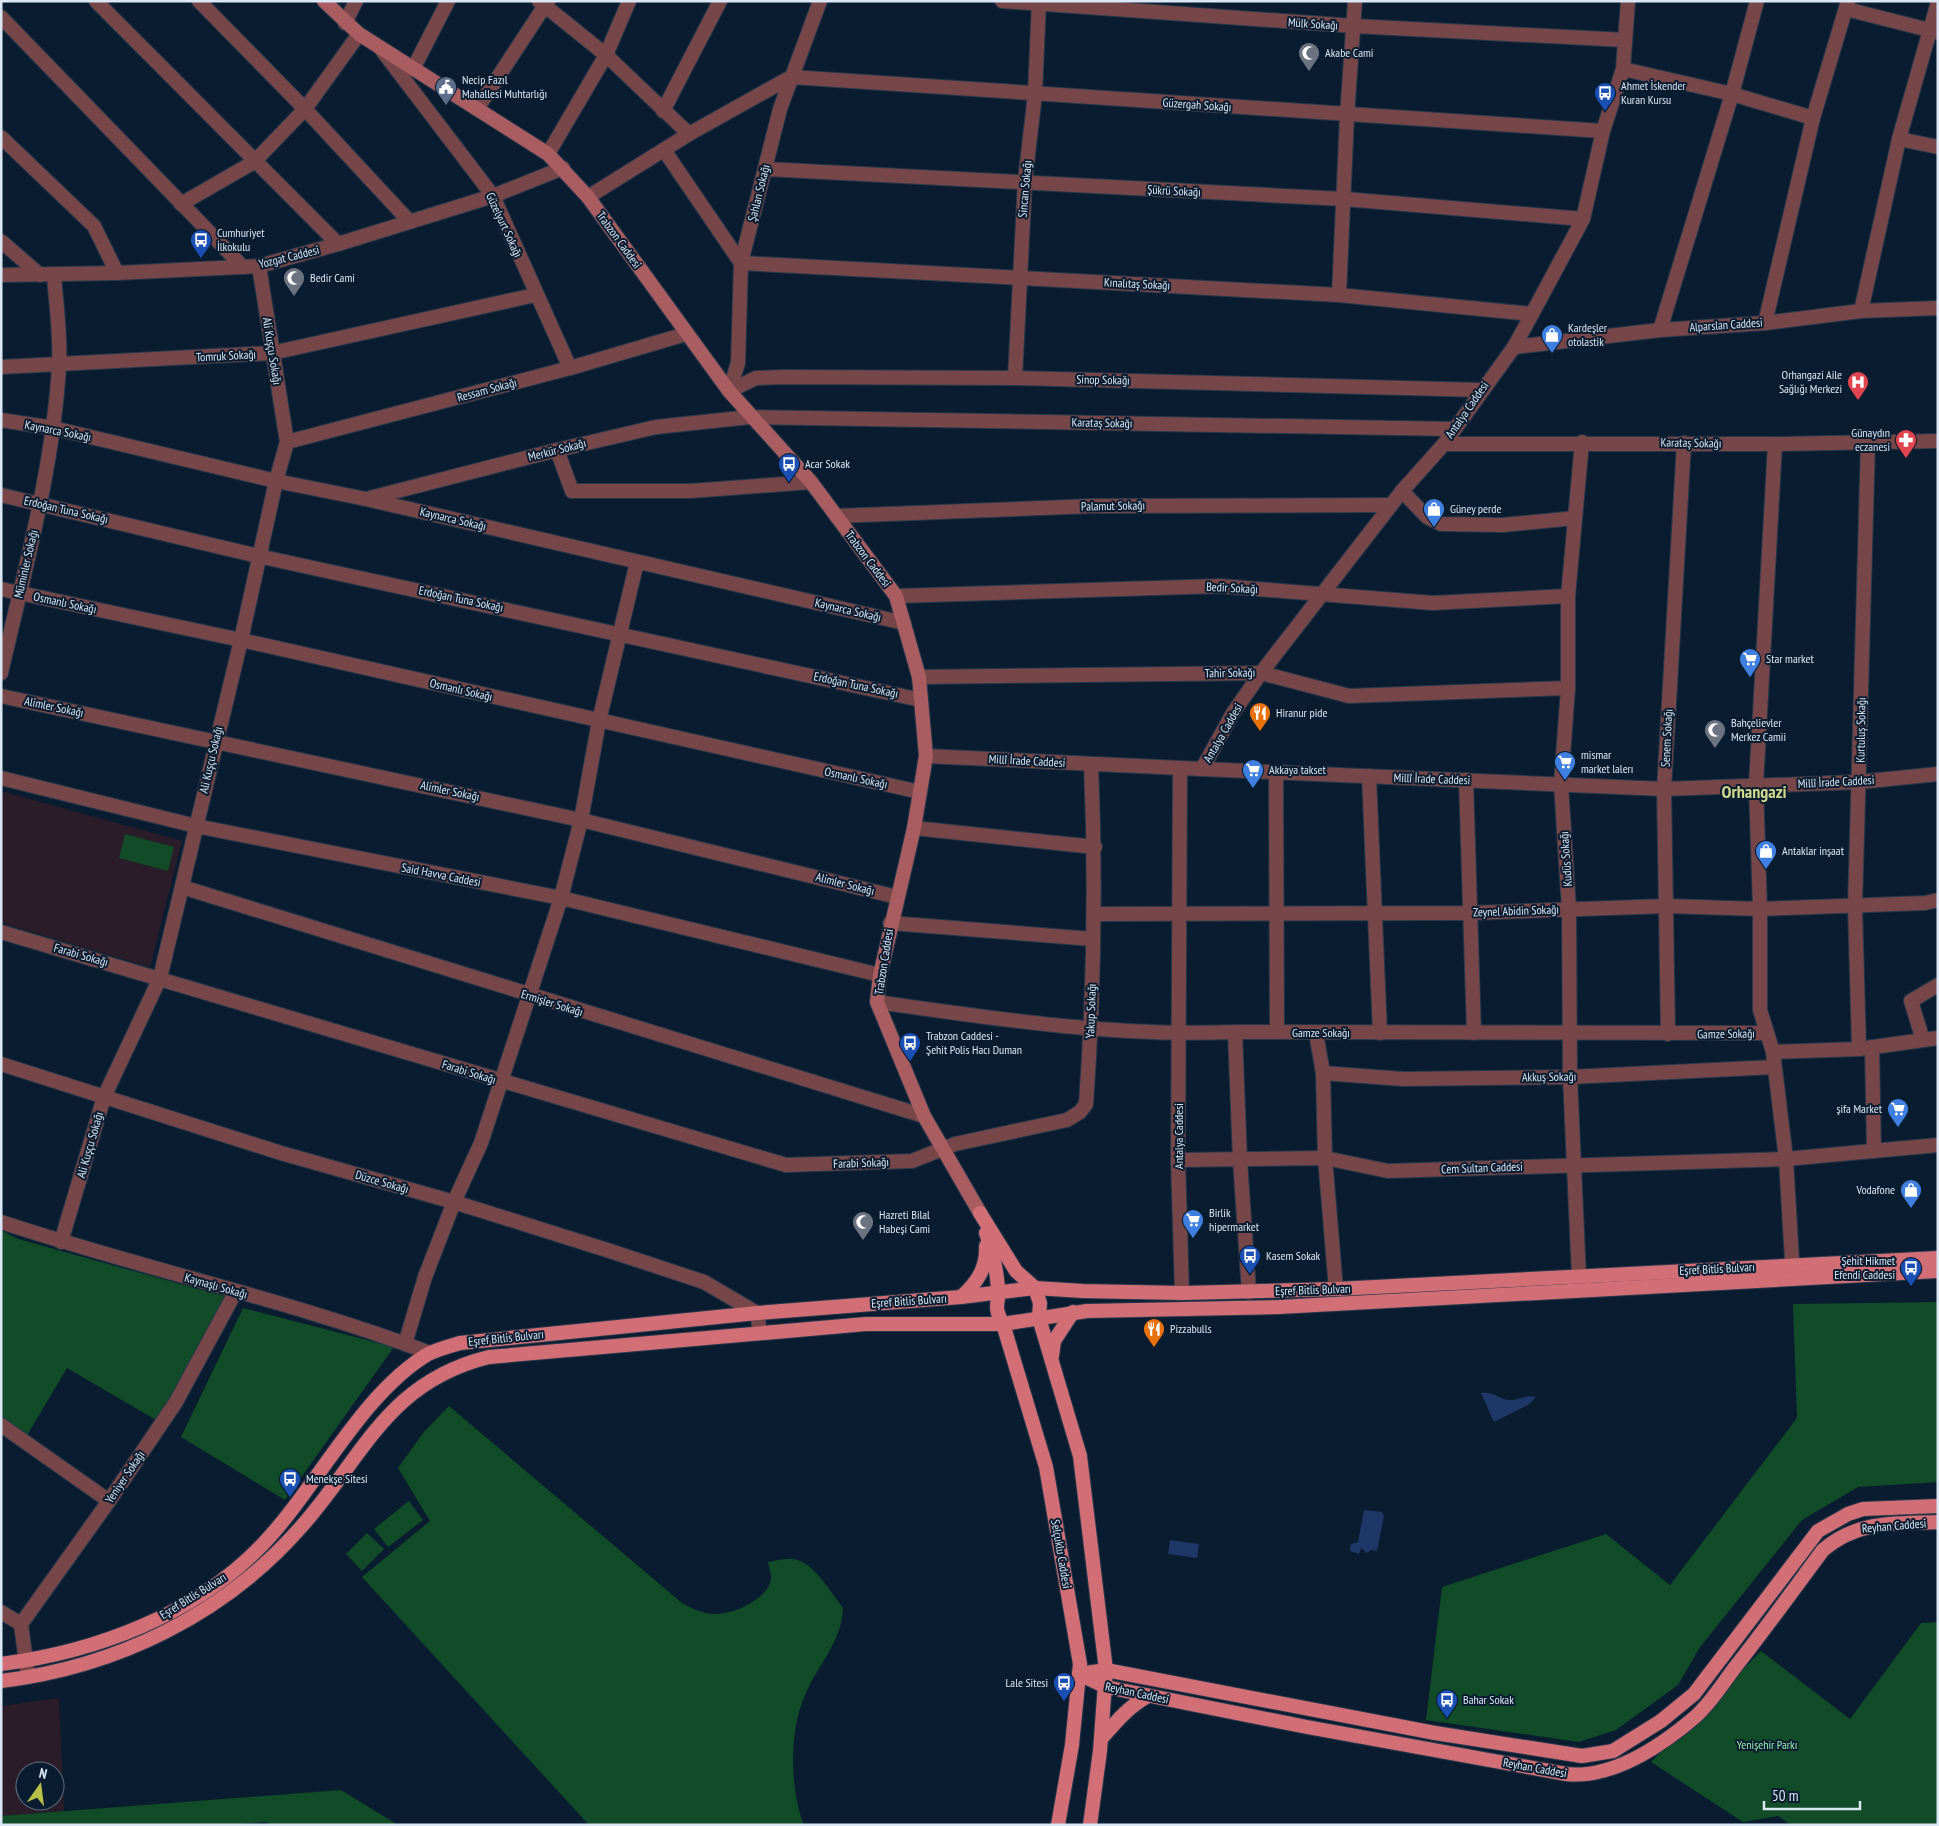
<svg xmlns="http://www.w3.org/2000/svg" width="1939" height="1826" font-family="'PT Sans Narrow',sans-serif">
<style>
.education{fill:#2a1d29;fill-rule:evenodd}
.green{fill:#114b27}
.water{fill:#1f3766}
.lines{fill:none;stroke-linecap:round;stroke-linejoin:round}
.minor-casing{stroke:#27384b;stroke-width:16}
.tertiary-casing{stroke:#27384b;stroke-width:16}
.secondary-casing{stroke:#27384b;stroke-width:16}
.primary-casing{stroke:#27384b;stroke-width:16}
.minor{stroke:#764648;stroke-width:14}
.tertiary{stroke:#764648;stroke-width:14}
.secondary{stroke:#aa5d61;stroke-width:14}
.primary{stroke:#d26e75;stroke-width:14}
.labels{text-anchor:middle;stroke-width:4;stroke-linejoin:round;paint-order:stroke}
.street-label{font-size:12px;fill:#dbe7f5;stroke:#0a1c2f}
.poi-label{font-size:12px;fill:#dbe7f5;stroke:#0a1c2f;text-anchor:start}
.park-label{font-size:12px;fill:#97ecaf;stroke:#0a1c2f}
.district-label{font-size:18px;font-weight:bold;fill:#d1d98c;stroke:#0a1c2f}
</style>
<rect width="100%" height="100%" fill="#0a1c2f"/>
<!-- education -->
<g class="education">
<polygon points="1,791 182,841 150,967 1,923"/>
<path d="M59,1698L64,1811L1,1816V1706ZM25,1771H55V1801H25Z"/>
</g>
<!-- green -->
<g class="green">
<polygon points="125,834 174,847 168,871 119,858"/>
<polygon points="1,1230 18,1239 224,1296 207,1342 163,1424 67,1368 26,1437 1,1417"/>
<polygon points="1938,1302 1938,1482 1858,1487 1802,1520 1700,1647 1678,1685 1616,1730 1579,1742 1426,1720 1442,1587 1606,1534 1670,1585 1797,1418 1793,1304"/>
<polygon points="243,1308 394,1347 285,1500 181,1437"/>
<path d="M449,1406L682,1603C693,1609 703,1614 716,1614C733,1615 770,1598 771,1578C771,1573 769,1567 768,1562C775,1561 784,1558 792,1559C813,1560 830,1592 843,1608C842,1643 816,1666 804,1698C789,1732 790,1791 804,1825H589L362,1577L430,1521L398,1468L423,1433Z"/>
<polygon points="409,1501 423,1520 388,1547 374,1529"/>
<polygon points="367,1533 384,1549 362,1571 346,1554"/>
<polygon points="1938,1622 1938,1825 1791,1825 1778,1816 1743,1822 1651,1762 1761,1651 1850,1719 1921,1623"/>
<polygon points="341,1790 398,1825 275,1825 265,1822 224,1825 1,1825 1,1816"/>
</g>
<!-- water -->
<g class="water">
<path d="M1481,1393C1492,1391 1498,1398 1508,1400C1519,1401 1525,1394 1536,1397L1528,1405L1494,1422Z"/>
<polygon points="1364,1510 1382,1512 1384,1516 1377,1551 1371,1550 1367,1553 1361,1548 1359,1554 1350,1551 1351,1544 1358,1542"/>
<polygon points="1170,1540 1199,1544 1197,1558 1168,1554"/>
</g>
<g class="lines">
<!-- minor casing -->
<g class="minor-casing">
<g id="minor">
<polyline points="96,1 338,244"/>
<polyline points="199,1 305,109 409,221"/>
<polyline points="539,1 606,55 689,134"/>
<polyline points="1002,1 1354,26 1625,40"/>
<polyline points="1846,9 1937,32"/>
<polyline points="1,17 243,267"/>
<polyline points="345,23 356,1"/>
<polyline points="381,49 493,196 570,368"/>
<polyline points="413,69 448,1"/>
<polyline points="1623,69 1732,94 1813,118"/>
<polyline points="477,109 548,1"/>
<polyline points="663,111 720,1"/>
<polyline points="1,137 94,226 117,273"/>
<polyline points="1899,139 1938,147"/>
<polyline points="664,150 741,263 1339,295 1532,314"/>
<polyline points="548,154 606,55 629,1"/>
<polyline points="765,169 1344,199 1583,219"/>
<polyline points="588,197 689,134 791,77 1603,131"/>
<polyline points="181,204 254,162 305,109 359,34"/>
<polyline points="1,241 40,275"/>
<polyline points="1339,295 1347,116 1355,1"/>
<polyline points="1861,311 1899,139 1938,2"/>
<polyline points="1765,323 1813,118 1848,1"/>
<polyline points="1660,330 1732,94 1757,1"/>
<polyline points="1,367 272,353 535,295"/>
<polyline points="1015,378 1025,181 1035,94 1039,1"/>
<polyline points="729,391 756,378 783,377 1015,378 1481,390"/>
<polyline points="729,391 738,363 741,263 780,109 820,1"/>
<polyline points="1,420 53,428 276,481 366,499 904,623"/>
<polyline points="287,442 570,368 686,334"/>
<polyline points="1444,444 1775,444 1938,441"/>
<polyline points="1775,444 1756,785 1760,909 1760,1010 1773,1052 1786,1159 1793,1277"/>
<polyline points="557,450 572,491 690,491 811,482"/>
<polyline points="1402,491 1427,517 1441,524 1503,525 1575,518"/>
<polyline points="1,495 258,556 921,700"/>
<polyline points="366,499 557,450 656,427 750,417 1454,429"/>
<polyline points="836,516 1092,506 1391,505"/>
<polyline points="1,589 241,640 920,792"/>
<polyline points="896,596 1220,586 1433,603 1568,596"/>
<path d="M1,673C24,572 53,470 59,366C61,336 56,305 54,275"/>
<polyline points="919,677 1261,673 1349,696 1568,688"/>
<polyline points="1,696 581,820 897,897"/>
<polyline points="1180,768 1178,1160 1182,1293"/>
<polyline points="1202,769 1664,789 1859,782 1938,774"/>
<polyline points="1276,773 1277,1032"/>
<polyline points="1369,776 1380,1033"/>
<polyline points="1,778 196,826 561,898 880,975"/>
<polyline points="1466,780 1474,1033"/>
<polyline points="914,828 1095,847"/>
<polyline points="182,887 924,1116"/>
<polyline points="1094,914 1471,913 1667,906 1760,909 1925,903 1938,900"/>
<polyline points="890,923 1093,939"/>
<path d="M1,932L786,1165L912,1161L955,1144L1067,1120L1080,1112L1086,1104C1094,991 1096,877 1091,764"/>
<path d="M877,1002C996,1019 1115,1037 1235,1032L1766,1033"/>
<polyline points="1235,1032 1240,1160 1249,1292"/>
<polyline points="1316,1033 1323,1073 1325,1158 1336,1289"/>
<polyline points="1668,1034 1664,789 1684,443"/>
<polyline points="1923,1040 1911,1001 1938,985"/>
<polyline points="1872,1047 1874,1151"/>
<polyline points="1859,1049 1855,906 1868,442"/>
<polyline points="1773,1052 1859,1049 1938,1038"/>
<polyline points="1,1064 281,1153 454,1202 610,1251 704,1282 757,1313 760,1333"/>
<polyline points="1323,1073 1403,1079 1570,1077 1774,1067"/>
<polyline points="1178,1160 1325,1158 1388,1171 1786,1159 1938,1145"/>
<path d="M1,1222C143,1269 290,1300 430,1353"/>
<polyline points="61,1242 104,1097 160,978 241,640 276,481 287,442 259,266"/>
<polyline points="1579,1277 1570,1077 1569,909 1561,784 1568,688 1568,596 1582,442"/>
<polyline points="405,1344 425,1277 454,1202 481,1143 561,898 581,820 599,721 637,562"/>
<polyline points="1,1425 109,1501"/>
<polyline points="1,1612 21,1624"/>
<polyline points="28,1677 21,1624 109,1501 176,1402 236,1291"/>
</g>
</g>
<!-- tertiary casing -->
<g class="tertiary-casing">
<g id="tertiary">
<polyline points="1,275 117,273 259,266 338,244 493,196 563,168"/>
<polyline points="1514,347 1660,330 1765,323 1861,311 1938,308"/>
<polyline points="926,756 1202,769 1233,713 1261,673 1402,491 1444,444 1514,347 1532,314 1583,219 1603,131 1623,69 1628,1"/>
</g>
</g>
<!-- secondary casing -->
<g class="secondary-casing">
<polyline id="secondary" points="324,1 359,34 548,154 588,197 729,391 811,482 896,596 919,677 926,756 914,828 880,975 877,1002 924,1116 980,1213"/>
</g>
<!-- primary casing -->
<g class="primary-casing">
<g id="primary">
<polyline points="980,1213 1016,1271 1035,1288 1040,1303 1039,1318 1080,1456 1106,1670 1100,1751 1090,1825"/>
<path d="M986,1233C993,1250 996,1268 998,1287C1000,1304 992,1305 1003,1324L1046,1467L1080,1664L1072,1745L1058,1825"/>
<path d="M961,1297C977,1283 987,1268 986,1246"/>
<polyline points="1052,1356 1054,1341 1073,1312"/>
<path d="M1,1664C95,1652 195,1615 262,1545C317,1488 360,1395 428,1354C438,1349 450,1346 460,1343L757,1313L961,1297L1035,1288L1083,1291L1182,1293L1336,1289L1938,1258"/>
<path d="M1079,1674L1106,1687L1307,1727L1566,1774C1612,1779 1661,1746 1695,1717C1711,1703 1723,1683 1736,1666C1766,1628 1794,1589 1823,1550C1858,1520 1894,1524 1938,1522"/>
<polyline points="1079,1674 1106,1670 1435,1733 1582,1756 1613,1751 1661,1721 1694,1694 1818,1531 1848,1514 1863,1509 1938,1506"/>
<path d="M1,1681C116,1667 224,1615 301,1527C364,1456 387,1382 489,1357L866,1324H1003L1087,1311L1279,1307L1938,1271"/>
<path d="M1101,1739C1115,1723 1129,1706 1148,1696"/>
</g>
</g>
<!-- minor -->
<use href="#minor" class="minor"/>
<!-- tertiary -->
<use href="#tertiary" class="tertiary"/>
<!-- secondary -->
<use href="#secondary" class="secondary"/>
<!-- primary -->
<use href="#primary" class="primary"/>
</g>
<!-- icons -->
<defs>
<g id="mosque-pin" transform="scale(1.125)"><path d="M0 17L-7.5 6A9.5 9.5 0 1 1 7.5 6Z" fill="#6b7280" stroke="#0a1c2f"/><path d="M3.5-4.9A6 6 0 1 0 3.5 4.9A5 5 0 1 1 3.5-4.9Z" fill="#fff"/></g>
<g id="civic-pin" transform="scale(1.125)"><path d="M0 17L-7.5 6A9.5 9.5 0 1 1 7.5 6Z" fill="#5c6f8a" stroke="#0a1c2f"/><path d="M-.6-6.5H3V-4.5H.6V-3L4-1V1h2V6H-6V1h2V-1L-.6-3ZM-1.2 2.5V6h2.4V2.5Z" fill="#fff"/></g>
<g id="bus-pin" transform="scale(1.125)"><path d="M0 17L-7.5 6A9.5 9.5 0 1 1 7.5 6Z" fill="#1a4fb4" stroke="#0a1c2f"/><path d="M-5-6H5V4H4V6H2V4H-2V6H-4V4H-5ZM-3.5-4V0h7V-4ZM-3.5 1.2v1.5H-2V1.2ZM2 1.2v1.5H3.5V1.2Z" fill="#fff"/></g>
<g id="shop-pin" transform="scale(1.125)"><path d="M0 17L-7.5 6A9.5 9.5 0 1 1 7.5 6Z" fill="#3f7fe0" stroke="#0a1c2f"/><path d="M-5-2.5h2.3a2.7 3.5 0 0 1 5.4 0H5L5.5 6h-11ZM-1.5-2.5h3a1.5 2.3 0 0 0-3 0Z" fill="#fff"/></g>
<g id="hospital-pin" transform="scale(1.125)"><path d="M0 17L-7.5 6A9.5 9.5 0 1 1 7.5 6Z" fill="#e0444e" stroke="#0a1c2f"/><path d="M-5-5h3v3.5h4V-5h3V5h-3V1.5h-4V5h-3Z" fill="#fff"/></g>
<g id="pharmacy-pin" transform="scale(1.125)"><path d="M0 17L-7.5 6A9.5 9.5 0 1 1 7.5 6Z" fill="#e0444e" stroke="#0a1c2f"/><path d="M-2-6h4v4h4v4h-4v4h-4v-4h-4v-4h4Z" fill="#fff"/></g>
<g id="supermarket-pin" transform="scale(1.125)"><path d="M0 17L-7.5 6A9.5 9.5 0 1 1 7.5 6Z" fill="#3f7fe0" stroke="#0a1c2f"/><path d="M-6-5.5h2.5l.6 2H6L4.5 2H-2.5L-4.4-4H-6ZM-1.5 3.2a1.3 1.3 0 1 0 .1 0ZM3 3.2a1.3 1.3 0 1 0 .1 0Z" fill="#fff"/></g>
<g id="restaurant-pin" transform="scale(1.125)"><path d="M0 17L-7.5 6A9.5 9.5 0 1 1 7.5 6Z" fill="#e8710a" stroke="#0a1c2f"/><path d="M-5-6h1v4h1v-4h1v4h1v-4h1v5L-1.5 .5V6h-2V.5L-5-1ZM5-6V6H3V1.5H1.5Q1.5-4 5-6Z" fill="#fff"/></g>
</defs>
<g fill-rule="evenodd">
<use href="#mosque-pin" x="1309" y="53"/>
<use href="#civic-pin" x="446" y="87"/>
<use href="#bus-pin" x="1605" y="93"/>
<use href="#bus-pin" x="201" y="240"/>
<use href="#mosque-pin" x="294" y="278"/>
<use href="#shop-pin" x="1552" y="335"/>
<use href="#hospital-pin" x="1858" y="382"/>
<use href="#pharmacy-pin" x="1906" y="440"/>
<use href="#bus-pin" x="789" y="464"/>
<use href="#shop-pin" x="1434" y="509"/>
<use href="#supermarket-pin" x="1750" y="659"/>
<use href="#restaurant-pin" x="1260" y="713"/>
<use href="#mosque-pin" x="1715" y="730"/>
<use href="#supermarket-pin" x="1565" y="762"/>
<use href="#supermarket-pin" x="1253" y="770"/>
<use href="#shop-pin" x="1766" y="851"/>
<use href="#bus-pin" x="910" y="1043"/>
<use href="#supermarket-pin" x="1898" y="1109"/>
<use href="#shop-pin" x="1911" y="1190"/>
<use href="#supermarket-pin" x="1193" y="1220"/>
<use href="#mosque-pin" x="863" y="1222"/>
<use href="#bus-pin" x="1250" y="1256"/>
<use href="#bus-pin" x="1911" y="1268"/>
<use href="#restaurant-pin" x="1154" y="1329"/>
<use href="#bus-pin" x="290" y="1479"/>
<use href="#bus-pin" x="1064" y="1683"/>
<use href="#bus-pin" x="1447" y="1700"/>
</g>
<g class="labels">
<!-- street labels -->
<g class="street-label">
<text transform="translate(1313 24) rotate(4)" y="4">Mülk Sokağı</text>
<text transform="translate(1197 105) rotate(4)" y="4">Güzergah Sokağı</text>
<text transform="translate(1025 189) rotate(-85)" y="4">Sincan Sokağı</text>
<text transform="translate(1174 191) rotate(3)" y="4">Şükrü Sokağı</text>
<text transform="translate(759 193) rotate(-76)" y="4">Şahlan Sokağı</text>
<text transform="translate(504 225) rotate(65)" y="4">Güzelyurt Sokağı</text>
<text transform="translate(619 240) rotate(54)" y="4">Trabzon Caddesi</text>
<text transform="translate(289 257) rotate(-14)" y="4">Yozgat Caddesi</text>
<text transform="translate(1137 284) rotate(3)" y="4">Kınalıtaş Sokağı</text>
<text transform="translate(1726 325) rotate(-4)" y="4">Alparslan Caddesi</text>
<text transform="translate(272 351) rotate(81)" y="4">Ali Kuşçu Sokağı</text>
<text transform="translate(226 356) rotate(-3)" y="4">Tomruk Sokağı</text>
<text transform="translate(1103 380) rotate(1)" y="4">Sinop Sokağı</text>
<text transform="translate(487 390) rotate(-15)" y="4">Ressam Sokağı</text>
<text transform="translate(1467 410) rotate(-55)" y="4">Antalya Caddesi</text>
<text transform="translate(1102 423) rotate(1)" y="4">Karataş Sokağı</text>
<text transform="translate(58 431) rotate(11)" y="4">Kaynarca Sokağı</text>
<text transform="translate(1691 443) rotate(1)" y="4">Karataş Sokağı</text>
<text transform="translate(557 450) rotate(-14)" y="4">Merkür Sokağı</text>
<text transform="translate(1113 506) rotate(-1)" y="4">Palamut Sokağı</text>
<text transform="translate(66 510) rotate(13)" y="4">Erdoğan Tuna Sokağı</text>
<text transform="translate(453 519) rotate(13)" y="4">Kaynarca Sokağı</text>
<text transform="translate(868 559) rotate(53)" y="4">Trabzon Caddesi</text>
<text transform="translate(26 564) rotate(-77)" y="4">Müminler Sokağı</text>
<text transform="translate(1232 588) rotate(3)" y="4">Bedir Sokağı</text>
<text transform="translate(461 599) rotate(12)" y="4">Erdoğan Tuna Sokağı</text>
<text transform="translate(65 603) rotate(12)" y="4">Osmanlı Sokağı</text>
<text transform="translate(848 610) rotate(13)" y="4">Kaynarca Sokağı</text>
<text transform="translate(1230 673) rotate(-1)" y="4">Tahir Sokağı</text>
<text transform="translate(856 685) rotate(12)" y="4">Erdoğan Tuna Sokağı</text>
<text transform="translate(461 690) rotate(13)" y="4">Osmanlı Sokağı</text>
<text transform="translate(54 707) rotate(12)" y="4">Alimler Sokağı</text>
<text transform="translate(1861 730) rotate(-89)" y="4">Kurtuluş Sokağı</text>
<text transform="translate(1223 733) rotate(-60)" y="4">Antalya Caddesi</text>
<text transform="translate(1667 738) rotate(-87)" y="4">Senem Sokağı</text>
<text transform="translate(211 760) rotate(-77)" y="4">Ali Kuşçu Sokağı</text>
<text transform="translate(1027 761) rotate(3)" y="4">Millî İrade Caddesi</text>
<text transform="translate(856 778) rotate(12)" y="4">Osmanlı Sokağı</text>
<text transform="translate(1432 779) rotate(2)" y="4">Millî İrade Caddesi</text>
<text transform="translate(1836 782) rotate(-3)" y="4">Millî İrade Caddesi</text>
<text transform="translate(450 791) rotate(12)" y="4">Alimler Sokağı</text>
<text transform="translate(1566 859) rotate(-94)" y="4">Kudüs Sokağı</text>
<text transform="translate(441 875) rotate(11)" y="4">Said Havva Caddesi</text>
<text transform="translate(845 884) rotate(14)" y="4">Alimler Sokağı</text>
<text transform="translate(1516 911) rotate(-2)" y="4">Zeynel Abidin Sokağı</text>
<text transform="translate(81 955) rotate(16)" y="4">Farabi Sokağı</text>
<text transform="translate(884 962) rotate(-81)" y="4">Trabzon Caddesi</text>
<text transform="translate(552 1003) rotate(17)" y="4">Ermişler Sokağı</text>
<text transform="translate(1091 1011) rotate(-88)" y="4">Yakup Sokağı</text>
<text x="1321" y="1037">Gamze Sokağı</text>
<text transform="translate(1726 1034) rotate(-1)" y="4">Gamze Sokağı</text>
<text transform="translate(469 1072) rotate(17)" y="4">Farabi Sokağı</text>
<text transform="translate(1549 1077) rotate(-1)" y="4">Akkuş Sokağı</text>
<text transform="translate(1179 1136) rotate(-90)" y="4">Antalya Caddesi</text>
<text transform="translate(90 1145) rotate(-74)" y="4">Ali Kuşçu Sokağı</text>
<text transform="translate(861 1163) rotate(-2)" y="4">Farabi Sokağı</text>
<text transform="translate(1482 1168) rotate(-2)" y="4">Cem Sultan Caddesi</text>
<text transform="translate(382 1182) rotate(16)" y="4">Düzce Sokağı</text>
<text transform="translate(1717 1269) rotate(-3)" y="4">Eşref Bitlis Bulvarı</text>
<text transform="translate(216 1286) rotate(16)" y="4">Kaynaşlı Sokağı</text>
<text transform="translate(1313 1290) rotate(-2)" y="4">Eşref Bitlis Bulvarı</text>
<text transform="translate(909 1301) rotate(-4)" y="4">Eşref Bitlis Bulvarı</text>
<text transform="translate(506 1338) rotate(-6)" y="4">Eşref Bitlis Bulvarı</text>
<text transform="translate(125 1477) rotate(-56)" y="4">Yeniyer Sokağı</text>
<text transform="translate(1894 1526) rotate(-5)" y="4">Reyhan Caddesi</text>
<text transform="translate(1061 1554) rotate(80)" y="4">Selçuklu Caddesi</text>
<text transform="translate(193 1596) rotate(-32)" y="4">Eşref Bitlis Bulvarı</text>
<text transform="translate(1137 1693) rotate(12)" y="4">Reyhan Caddesi</text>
<text transform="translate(1535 1768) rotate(10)" y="4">Reyhan Caddesi</text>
</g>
<!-- poi labels -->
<g class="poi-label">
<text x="1325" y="57">Akabe Cami</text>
<text x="462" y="84">Necip Fazıl<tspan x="462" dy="14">Mahallesi Muhtarlığı</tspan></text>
<text x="1621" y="90">Ahmet İskender<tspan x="1621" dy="14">Kuran Kursu</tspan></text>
<text x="217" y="237">Cumhuriyet<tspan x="217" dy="14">İlkokulu</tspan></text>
<text x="310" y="282">Bedir Cami</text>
<text x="1568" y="332">Kardeşler<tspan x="1568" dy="14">otolastik</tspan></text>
<text x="1842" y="379" text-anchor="end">Orhangazi Aile<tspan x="1842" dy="14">Sağlığı Merkezi</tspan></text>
<text x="1890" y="437" text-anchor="end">Günaydın<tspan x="1890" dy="14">eczanesi</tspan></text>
<text x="805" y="468">Acar Sokak</text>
<text x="1450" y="513">Güney perde</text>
<text x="1766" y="663">Star market</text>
<text x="1276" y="717">Hiranur pide</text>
<text x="1731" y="727">Bahçelievler<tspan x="1731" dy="14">Merkez Camii</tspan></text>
<text x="1581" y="759">mismar<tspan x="1581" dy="14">market lalerı</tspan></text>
<text x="1269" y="774">Akkaya takset</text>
<text x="1782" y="855">Antaklar inşaat</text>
<text x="926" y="1040">Trabzon Caddesi -<tspan x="926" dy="14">Şehit Polis Hacı Duman</tspan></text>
<text x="1882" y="1113" text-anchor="end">şifa Market</text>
<text x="1895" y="1194" text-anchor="end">Vodafone</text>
<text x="1209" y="1217">Birlik<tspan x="1209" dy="14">hipermarket</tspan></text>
<text x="879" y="1219">Hazreti Bilal<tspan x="879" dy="14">Habeşi Cami</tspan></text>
<text x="1266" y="1260">Kasem Sokak</text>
<text x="1895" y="1265" text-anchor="end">Şehit Hikmet<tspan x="1895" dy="14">Efendi Caddesi</tspan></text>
<text x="1170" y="1333">Pizzabulls</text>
<text x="306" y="1483">Menekşe Sitesi</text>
<text x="1048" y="1687" text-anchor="end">Lale Sitesi</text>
<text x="1463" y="1704">Bahar Sokak</text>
</g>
<!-- park labels -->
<g class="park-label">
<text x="1767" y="1749">Yenişehir Parkı</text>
</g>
<!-- district labels -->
<g class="district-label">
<text x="1754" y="798">Orhangazi</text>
</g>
</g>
<!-- border -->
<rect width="1939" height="1826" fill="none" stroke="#dbe7f5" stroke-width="5"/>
<!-- north arrow -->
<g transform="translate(40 1786) rotate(14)"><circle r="24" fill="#0a1c2f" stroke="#5e6d7e"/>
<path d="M0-4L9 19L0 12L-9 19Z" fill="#b7c147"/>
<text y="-8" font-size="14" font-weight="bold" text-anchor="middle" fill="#dbe7f5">N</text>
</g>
<!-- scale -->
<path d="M1764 1801v8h96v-8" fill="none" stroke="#dbe7f5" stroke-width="2.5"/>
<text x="1772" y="1801" font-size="15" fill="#dbe7f5" stroke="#0a1c2f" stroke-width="4" paint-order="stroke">50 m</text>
</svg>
